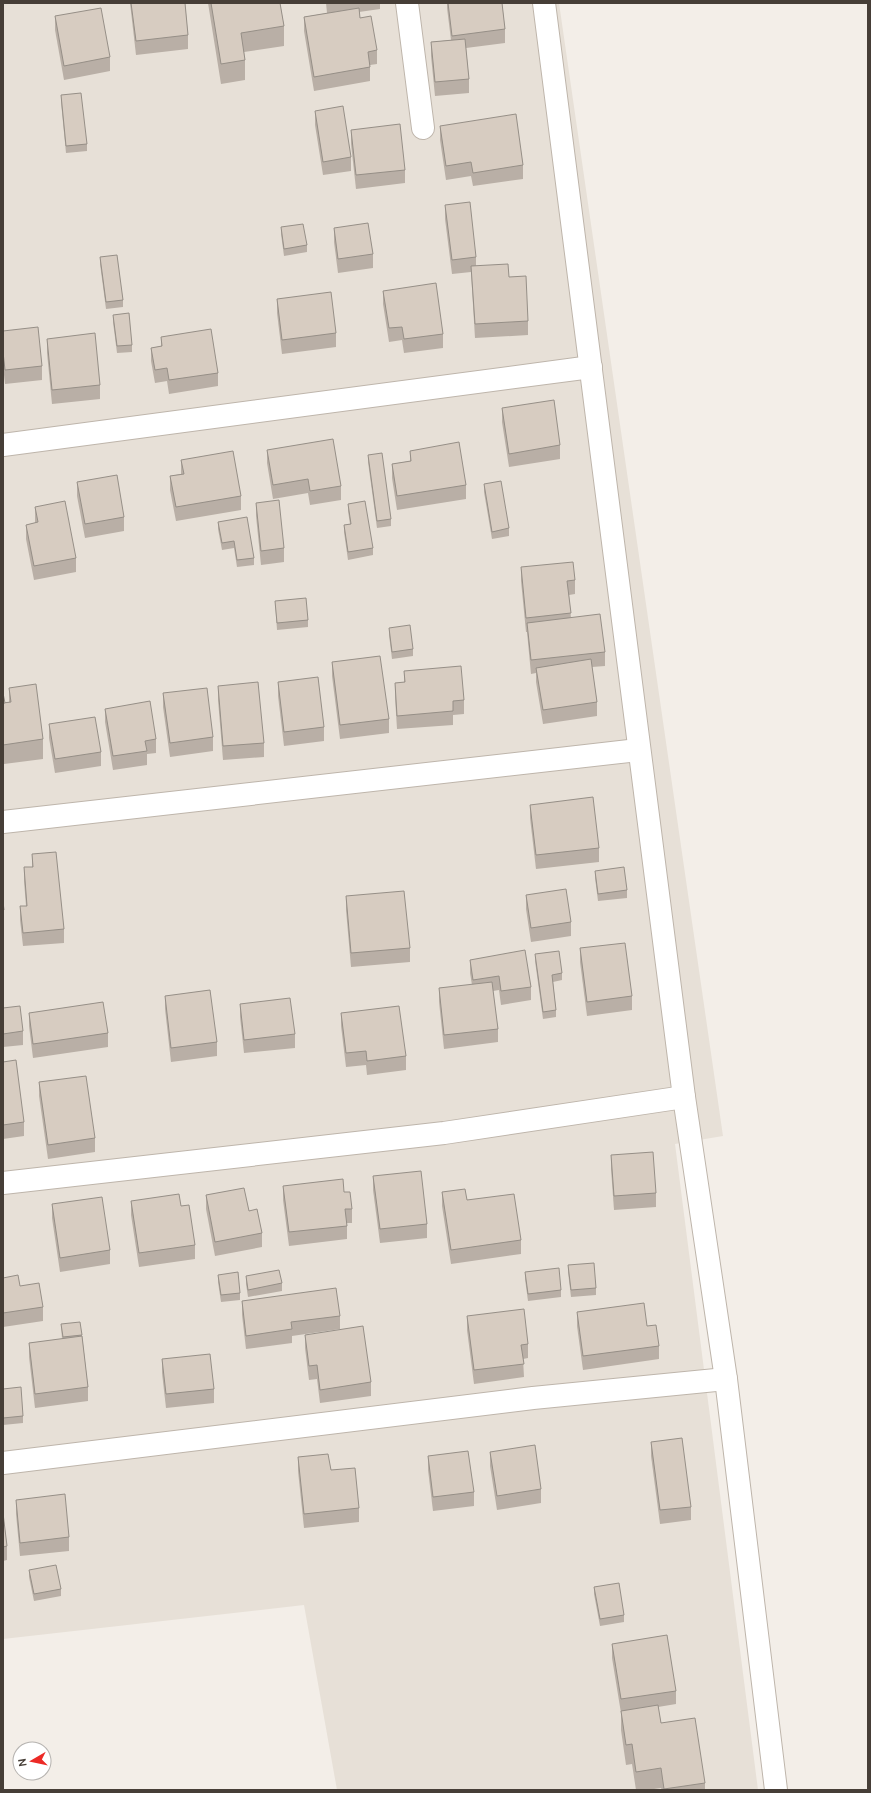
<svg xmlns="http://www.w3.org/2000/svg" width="871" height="1793" font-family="Ubuntu,sans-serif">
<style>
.residential{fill:#e7e0d7}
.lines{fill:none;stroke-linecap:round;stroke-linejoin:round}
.minor-casing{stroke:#beb5ab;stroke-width:24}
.minor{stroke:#fff;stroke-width:22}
.wall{fill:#b9afa6}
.building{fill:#d7ccc1;stroke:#968f87}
</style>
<rect width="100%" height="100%" fill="#f3eee8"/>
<!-- residential -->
<polygon class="residential" points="3,3 559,3 723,1136 675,1144 758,1790 337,1790 304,1605 3,1639"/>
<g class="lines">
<!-- minor casing -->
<g class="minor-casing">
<g id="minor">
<polyline points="407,3 423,128"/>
<polyline points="544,3 684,1097 726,1379 776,1790"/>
<polyline points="3,445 591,367"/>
<polyline points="3,822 638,750"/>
<polyline points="3,1183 444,1133 684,1097"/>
<polyline points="3,1463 533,1398 726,1379"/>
</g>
</g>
<!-- minor -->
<use href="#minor" class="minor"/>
</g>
<!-- wall -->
<g class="wall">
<polygon points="130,3 185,3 188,35 188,49 136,55"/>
<polygon points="208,3 280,3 284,26 284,46 244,52 245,60 245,80 221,84"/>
<polygon points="326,3 380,3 380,9 359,12 360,18 377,50 377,64 370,65 370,81 314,91 304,31 304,17 327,13"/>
<polygon points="447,3 502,3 505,29 505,43 466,48 469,79 469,93 435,96 431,56 431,42 451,40 447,8"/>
<polygon points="55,16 110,57 110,71 64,80 55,30"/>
<polygon points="61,95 87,144 87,151 66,153 61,102"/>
<polygon points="315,111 351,157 351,171 323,175 315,125"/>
<polygon points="440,126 523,165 523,179 473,186 471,176 446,180 440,140"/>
<polygon points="351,130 405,170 405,183 356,189 351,144"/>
<polygon points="445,205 476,257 476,266 509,277 528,321 528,335 475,338 471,272 452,274 445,219"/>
<polygon points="281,227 307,245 307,252 284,256 281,234"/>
<polygon points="334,228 373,254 373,268 338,273 334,242"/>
<polygon points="100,257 123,300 123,307 106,309 100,264"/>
<polygon points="383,291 443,334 443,348 404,353 402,340 389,342 383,304"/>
<polygon points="277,299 336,333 336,347 282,354 277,313"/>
<polygon points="113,315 132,345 132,352 117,353 113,322"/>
<polygon points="3,331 42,366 42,380 5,384 3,366"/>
<polygon points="161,337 218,373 218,386 169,394 167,381 155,383 151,361 151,348 161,346"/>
<polygon points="47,339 100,385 100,399 52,404 47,353"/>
<polygon points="502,408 560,445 560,459 509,467 502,422"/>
<polygon points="267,450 341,486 341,500 310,505 308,493 273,499 267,463"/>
<polygon points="410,451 466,485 466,499 397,510 392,478 392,464 410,461"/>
<polygon points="368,455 391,519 391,526 377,528 368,462"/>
<polygon points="181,460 241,496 241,510 176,521 170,490 170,476 181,474"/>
<polygon points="77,482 124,517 124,531 85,538 77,496"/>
<polygon points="484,484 509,528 509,536 492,539 484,492"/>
<polygon points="256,503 284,548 284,562 261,565 256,516"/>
<polygon points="348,504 373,548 373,555 348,560 344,532 344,525 350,524 348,511"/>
<polygon points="35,507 76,558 76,572 34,580 26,539 26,525 35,523"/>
<polygon points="218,522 254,558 254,565 237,567 234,548 222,550 218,529"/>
<polygon points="521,567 575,580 575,594 569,595 571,618 605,652 605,666 592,667 597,702 597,716 543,724 536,682 536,673 531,674 527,632 526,632 521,581"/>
<polygon points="275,601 308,620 308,627 277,630"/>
<polygon points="389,628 413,649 413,656 392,659 389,635"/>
<polygon points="332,662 389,719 389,733 340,739 332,676"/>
<polygon points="404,671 464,700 464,714 453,715 453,725 397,729 395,697 395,683 404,682"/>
<polygon points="278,682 324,727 324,741 284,746 278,696"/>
<polygon points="218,686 264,743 264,757 223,760 218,700"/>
<polygon points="9,688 43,739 43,759 4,764 4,775 3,775 3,693 5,703 9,702"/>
<polygon points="163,693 213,737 213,751 170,757 163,707"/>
<polygon points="105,709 156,739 156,753 147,754 147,765 113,770 105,722"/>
<polygon points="49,724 101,752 101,766 55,773 49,738"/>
<polygon points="530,805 599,848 599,862 536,869 530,818"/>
<polygon points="32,854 64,929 64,943 23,946 20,920 20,906 26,906 24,881 24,867 32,867"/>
<polygon points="595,871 627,890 627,898 598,901 595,878"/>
<polygon points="526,895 571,922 571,936 531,942 526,909"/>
<polygon points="346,896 410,948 410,962 351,967 346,910"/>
<polygon points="3,902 4,910 4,924 3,924"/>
<polygon points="580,948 632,996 632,1010 587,1016 580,962"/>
<polygon points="535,954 562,973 562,980 553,982 556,1010 556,1017 543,1019 535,961"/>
<polygon points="470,960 531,987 531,1000 501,1005 499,990 493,991 498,1029 498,1042 444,1049 439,1002 439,988 472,985 470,973"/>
<polygon points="165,996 217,1042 217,1056 171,1062 165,1009"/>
<polygon points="240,1004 295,1034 295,1048 244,1053 240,1017"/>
<polygon points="3,1008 23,1031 23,1045 3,1047"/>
<polygon points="29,1013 108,1033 108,1047 33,1058 29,1026"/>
<polygon points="341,1013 406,1056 406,1070 367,1075 366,1065 346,1067 341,1026"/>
<polygon points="3,1062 24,1122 24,1136 3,1139"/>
<polygon points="39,1082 95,1138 95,1152 48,1159 39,1096"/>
<polygon points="611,1155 656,1193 656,1207 614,1210 611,1169"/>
<polygon points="373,1176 427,1224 427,1238 380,1243 373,1190"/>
<polygon points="283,1186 344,1192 352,1209 352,1223 347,1223 347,1239 289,1246 283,1200"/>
<polygon points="442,1192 467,1200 521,1240 521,1254 451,1264 442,1206"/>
<polygon points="206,1195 249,1211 262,1233 262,1247 215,1256 206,1209"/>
<polygon points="131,1201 181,1206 195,1245 195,1259 139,1267 131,1215"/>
<polygon points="52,1204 110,1250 110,1264 60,1272 52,1218"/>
<polygon points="568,1265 596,1288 596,1295 571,1297 568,1272"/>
<polygon points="525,1272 561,1290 561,1297 528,1301 525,1279"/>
<polygon points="218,1275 240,1293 240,1300 221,1302 218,1282"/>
<polygon points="246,1276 282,1283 282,1291 248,1297 246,1284"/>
<polygon points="3,1278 20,1286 43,1307 43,1321 3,1327"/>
<polygon points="242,1301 340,1316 340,1329 292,1336 292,1343 246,1349 242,1315"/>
<polygon points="577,1312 647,1326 659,1346 659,1359 583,1370 577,1326"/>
<polygon points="467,1316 528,1344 528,1358 523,1359 524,1377 474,1384 467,1330"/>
<polygon points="61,1324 82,1335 88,1387 88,1401 35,1408 29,1357 29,1343 62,1339"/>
<polygon points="305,1335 371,1382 371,1396 320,1403 317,1379 309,1380 305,1348"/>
<polygon points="162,1359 214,1389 214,1403 166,1408 162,1373"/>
<polygon points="3,1389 23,1416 23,1423 3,1425"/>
<polygon points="651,1442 691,1507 691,1520 660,1524 651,1456"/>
<polygon points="490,1452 541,1489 541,1503 497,1510 490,1466"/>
<polygon points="428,1456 474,1492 474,1506 433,1511 428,1470"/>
<polygon points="298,1457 331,1470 359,1508 359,1522 304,1528 298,1471"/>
<polygon points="16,1500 69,1537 69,1551 20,1556 16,1514"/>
<polygon points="3,1513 7,1546 7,1560 3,1561"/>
<polygon points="29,1570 61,1589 61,1596 34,1601 29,1577"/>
<polygon points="594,1587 624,1615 624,1622 600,1626 594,1594"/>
<polygon points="612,1644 676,1691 676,1704 658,1707 661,1723 705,1783 705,1790 662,1790 661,1788 647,1790 636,1790 632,1764 626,1765 621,1730 621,1713 612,1658"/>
</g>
<!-- building -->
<g class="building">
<polygon points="131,3 185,3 188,35 136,41"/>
<polygon points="211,3 280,3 284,26 241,33 245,60 221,64"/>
<polygon points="448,3 502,3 505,29 452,36"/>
<polygon points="101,8 110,57 64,66 55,16"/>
<polygon points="359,8 360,18 371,16 377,50 368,52 370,67 314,77 304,17"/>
<polygon points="465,39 469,79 435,82 431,42"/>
<polygon points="81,93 87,144 66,146 61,95"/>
<polygon points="343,106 351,157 323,162 315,111"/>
<polygon points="516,114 523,165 473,173 471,162 446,166 440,126"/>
<polygon points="400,124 405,170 356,175 351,130"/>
<polygon points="470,202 476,257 452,260 445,205"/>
<polygon points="368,223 373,254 338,259 334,228"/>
<polygon points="303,224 307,245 284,249 281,227"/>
<polygon points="117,255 123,300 106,302 100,257"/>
<polygon points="508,264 509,277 526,276 528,321 475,324 471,266"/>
<polygon points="436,283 443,334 404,339 402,327 389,328 383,291"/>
<polygon points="331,292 336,333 282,340 277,299"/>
<polygon points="129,313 132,345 117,346 113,315"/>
<polygon points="38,327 42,366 5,370 3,352 3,331"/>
<polygon points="211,329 218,373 169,380 167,368 155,370 151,348 162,346 161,337"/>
<polygon points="95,333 100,385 52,390 47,339"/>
<polygon points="554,400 560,445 509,454 502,408"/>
<polygon points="333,439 341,486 310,491 308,479 273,485 267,450"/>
<polygon points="459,442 466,485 397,496 392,464 411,461 410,451"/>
<polygon points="233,451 241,496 176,507 170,476 184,474 181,460"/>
<polygon points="382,453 391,519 377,521 368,455"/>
<polygon points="117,475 124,517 85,524 77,482"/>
<polygon points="501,481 509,528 492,532 484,484"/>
<polygon points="279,500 284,548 261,551 256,503"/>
<polygon points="65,501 76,558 34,566 26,525 38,522 35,507"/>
<polygon points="365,501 373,548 348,552 344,525 351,524 348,504"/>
<polygon points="247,517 254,558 237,560 234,541 222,543 218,522"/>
<polygon points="573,562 575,580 567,581 571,613 526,618 521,567"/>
<polygon points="306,598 308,620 277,623 275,601"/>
<polygon points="600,614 605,652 531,660 527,623"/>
<polygon points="410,625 413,649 392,652 389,628"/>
<polygon points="380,656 389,719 340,725 332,662"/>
<polygon points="591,659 597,702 543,710 536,668"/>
<polygon points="461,666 464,700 453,701 453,711 397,716 395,683 405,682 404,671"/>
<polygon points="318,677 324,727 284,732 278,682"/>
<polygon points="258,682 264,743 223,746 218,686"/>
<polygon points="36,684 43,739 3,745 3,703 11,702 9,688"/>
<polygon points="207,688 213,737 170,743 163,693"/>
<polygon points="3,693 5,703 3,703"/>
<polygon points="150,701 156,739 145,741 147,751 113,756 105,709"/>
<polygon points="95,717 101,752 55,759 49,724"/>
<polygon points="593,797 599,848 536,855 530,805"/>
<polygon points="56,852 64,929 23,933 20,906 27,906 24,867 33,867 32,854"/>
<polygon points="624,867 627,890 598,894 595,871"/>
<polygon points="566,889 571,922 531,928 526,895"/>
<polygon points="404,891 410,948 351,953 346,896"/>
<polygon points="3,902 4,910 3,911"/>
<polygon points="625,943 632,996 587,1002 580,948"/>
<polygon points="525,950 531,987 501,991 499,976 473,980 470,960"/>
<polygon points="559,951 562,973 552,975 556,1010 543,1012 535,954"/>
<polygon points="492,982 498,1029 444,1035 439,988"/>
<polygon points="210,990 217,1042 171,1048 165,996"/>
<polygon points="290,998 295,1034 244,1040 240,1004"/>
<polygon points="103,1002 108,1033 33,1044 29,1013"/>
<polygon points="20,1006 23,1031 3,1034 3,1008"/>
<polygon points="399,1006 406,1056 367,1061 366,1051 346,1053 341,1013"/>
<polygon points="16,1060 24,1122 3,1125 3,1062"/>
<polygon points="86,1076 95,1138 48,1145 39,1082"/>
<polygon points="653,1152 656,1193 614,1196 611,1155"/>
<polygon points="421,1171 427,1224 380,1229 373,1176"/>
<polygon points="343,1179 344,1192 350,1192 352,1209 345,1209 347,1226 289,1232 283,1186"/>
<polygon points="244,1188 249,1211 257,1209 262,1233 215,1242 206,1195"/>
<polygon points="465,1189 467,1200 514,1194 521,1240 451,1250 442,1192"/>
<polygon points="179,1194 181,1206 189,1205 195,1245 139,1253 131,1201"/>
<polygon points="102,1197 110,1250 60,1258 52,1204"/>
<polygon points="594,1263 596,1288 571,1290 568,1265"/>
<polygon points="559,1268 561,1290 528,1294 525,1272"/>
<polygon points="279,1270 282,1283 248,1290 246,1276"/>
<polygon points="238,1272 240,1293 221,1295 218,1275"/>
<polygon points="18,1275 20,1286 39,1283 43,1307 3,1313 3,1278"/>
<polygon points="336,1288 340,1316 291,1322 292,1329 246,1336 242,1301"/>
<polygon points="644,1303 647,1326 656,1325 659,1346 583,1356 577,1312"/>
<polygon points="524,1309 528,1344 521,1345 524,1364 474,1370 467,1316"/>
<polygon points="80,1322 82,1335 63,1337 61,1324"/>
<polygon points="363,1326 371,1382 320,1390 317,1365 309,1366 305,1335"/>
<polygon points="82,1336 88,1387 35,1394 29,1343"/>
<polygon points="210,1354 214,1389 166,1394 162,1359"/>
<polygon points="21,1387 23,1416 3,1418 3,1389"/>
<polygon points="682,1438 691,1507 660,1510 651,1442"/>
<polygon points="535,1445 541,1489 497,1496 490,1452"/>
<polygon points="468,1451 474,1492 433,1497 428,1456"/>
<polygon points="328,1454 331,1470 355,1468 359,1508 304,1514 298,1457"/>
<polygon points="65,1494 69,1537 20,1543 16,1500"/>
<polygon points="3,1513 7,1546 3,1547"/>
<polygon points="56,1565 61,1589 34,1594 29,1570"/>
<polygon points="619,1583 624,1615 600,1619 594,1587"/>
<polygon points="667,1635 676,1691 621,1699 612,1644"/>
<polygon points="658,1705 661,1723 695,1718 705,1783 664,1789 661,1768 636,1772 632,1744 626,1745 621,1711"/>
</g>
<!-- border -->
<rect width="871" height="1793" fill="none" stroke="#463e37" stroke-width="8"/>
<!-- north arrow -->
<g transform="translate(32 1761) rotate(261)"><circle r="19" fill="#ffffff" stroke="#b5b2af"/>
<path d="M0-3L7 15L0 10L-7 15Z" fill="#ec2a26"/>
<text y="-6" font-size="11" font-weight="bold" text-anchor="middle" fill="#463e37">N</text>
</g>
</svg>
